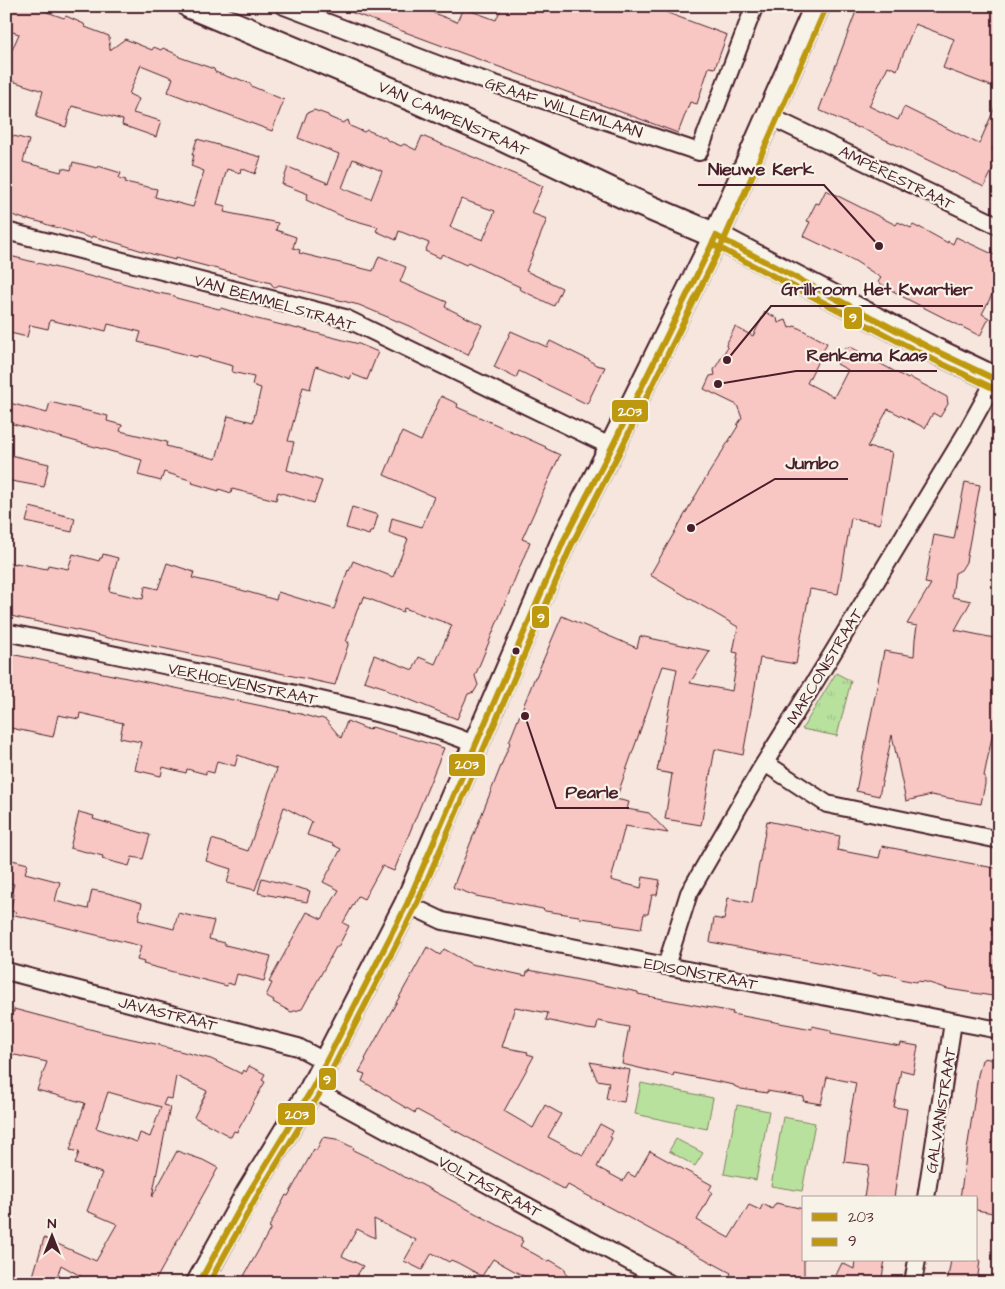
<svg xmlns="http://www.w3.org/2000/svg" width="1005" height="1289" font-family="'Architects Daughter',sans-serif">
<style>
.green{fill:#b7e19d;stroke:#808064}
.park{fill:url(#park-tufts);stroke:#808064}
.building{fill:#f8c7c4;stroke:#4a1f2b;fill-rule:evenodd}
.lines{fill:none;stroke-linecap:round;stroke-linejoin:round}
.street-casing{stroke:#4a1f2b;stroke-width:20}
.secondary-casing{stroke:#4a1f2b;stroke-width:28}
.street{stroke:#f7f3e8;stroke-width:16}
.secondary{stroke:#f7f3e8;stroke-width:24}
.bus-1-casing{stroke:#f7f3e8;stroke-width:10}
.bus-2-casing{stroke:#f7f3e8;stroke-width:10}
.bus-1{stroke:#be980f;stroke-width:6}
.bus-2{stroke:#be980f;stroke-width:6}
.bus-dot{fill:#4a1f2b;stroke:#f7f3e8;stroke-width:2}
.labels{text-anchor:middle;stroke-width:4.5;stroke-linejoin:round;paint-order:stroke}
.street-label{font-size:16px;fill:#4a1f2b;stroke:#f7f3e8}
.leader{fill:none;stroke:#4a1f2b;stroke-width:2}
.callout-dot{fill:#4a1f2b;stroke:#f7f3e8;stroke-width:2}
.callout-label{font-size:18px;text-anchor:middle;font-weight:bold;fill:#4a1f2b;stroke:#f7f3e8;stroke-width:4.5;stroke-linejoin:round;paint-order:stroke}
.line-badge{stroke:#f7f3e8;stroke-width:2}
.badge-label{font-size:14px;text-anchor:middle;font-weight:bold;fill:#fff}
</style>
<defs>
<pattern id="park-tufts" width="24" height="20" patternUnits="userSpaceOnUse" patternTransform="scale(1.25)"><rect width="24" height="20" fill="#b7e19d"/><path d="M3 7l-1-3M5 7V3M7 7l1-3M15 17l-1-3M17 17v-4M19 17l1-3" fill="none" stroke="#9fc187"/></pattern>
</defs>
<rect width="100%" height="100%" fill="#f7e6dd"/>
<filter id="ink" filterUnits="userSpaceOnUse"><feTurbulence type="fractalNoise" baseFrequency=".02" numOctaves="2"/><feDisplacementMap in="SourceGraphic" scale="10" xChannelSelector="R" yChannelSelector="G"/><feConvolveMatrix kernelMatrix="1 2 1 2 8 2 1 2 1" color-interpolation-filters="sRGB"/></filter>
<g filter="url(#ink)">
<!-- green -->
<g class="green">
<polygon points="641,1083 713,1098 707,1129 635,1114"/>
<polygon points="737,1105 769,1111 756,1180 724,1174"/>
<polygon points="783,1117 815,1123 802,1191 771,1186"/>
<polygon points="676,1139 703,1153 695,1166 669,1151"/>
</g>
<!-- park -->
<polygon class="park" points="836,673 851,681 837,736 802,729"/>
<!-- building -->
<g class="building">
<polygon points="6,6 41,6 46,8 47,12 64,18 66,16 84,24 85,27 109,36 110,50 125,39 152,50 154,47 161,50 163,48 178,55 179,57 214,69 215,72 234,79 236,78 251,84 251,86 284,100 272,131 168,92 173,78 141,65 129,94 139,99 133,113 161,121 156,137 122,125 123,120 72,106 66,127 36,117 43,91 6,79 12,61 8,59 19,34 6,30"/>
<polygon points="340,6 415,6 457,22 463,8 496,20 502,6 649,6 727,35 715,68 709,67 697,104 690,102 678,133 340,8"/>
<polygon points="858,6 999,6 999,89 943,68 954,39 915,24 897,70 888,66 869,106 898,120 904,107 979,144 999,98 999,137 992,150 999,154 999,157 984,187 859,127 858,128 819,110"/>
<path d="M314,110L328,115L329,117L343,123L348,120L350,126L364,132L367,130L386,138L387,140L401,146L404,144L416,150L422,136L543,186L531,213L547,219L526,271L562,288L554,306L519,289L520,287L468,263L466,265L442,254L440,258L425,251L429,243L399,231L396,240L376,231L378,227L346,218L306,200L308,194L282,184L288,167L328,183L339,154L298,138L307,113ZM353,159L382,171L371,199L342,188ZM461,199L495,211L483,240L450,227Z"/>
<polygon points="6,134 29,140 23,162 61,172 62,168 71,170 73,162 97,168 98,166 121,173 119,178 126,180 125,182 157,189 155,197 193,207 204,171 191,166 194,155 192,155 197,139 261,157 255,174 241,168 240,173 227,169 217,204 226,206 224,212 278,223 276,230 296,237 293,248 300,250 299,253 373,271 379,256 406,267 400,282 447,302 445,307 482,325 468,355 409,326 359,305 279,285 274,288 271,283 175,258 175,260 152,254 117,243 92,236 91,238 45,224 44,223 28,219 27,220 6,213"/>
<polygon points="826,190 896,225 898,222 911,228 913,225 919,228 919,227 948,243 948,241 953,244 956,237 999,257 999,281 982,314 989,318 980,336 905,298 881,284 878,282 881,278 872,272 855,261 803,236 810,222 807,221 816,203 819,204"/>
<polygon points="6,255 97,278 97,276 152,291 153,292 175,296 176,298 219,309 221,308 253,318 298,329 298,328 316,333 359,344 378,352 367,380 352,374 350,379 316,366 310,389 303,387 288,441 294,442 287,470 322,481 314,503 278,492 276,500 232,489 231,493 219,489 219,491 192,483 193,481 164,472 161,481 138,475 142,460 6,422 6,402 47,413 50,402 108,416 107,421 122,425 120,431 167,442 166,446 216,459 228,416 253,422 261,388 252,385 254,377 232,372 233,366 197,356 196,357 138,342 141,332 108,324 106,331 94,328 93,330 50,320 48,329 30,325 27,337 6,332"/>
<polygon points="765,312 777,318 778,323 786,320 789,328 795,326 827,343 807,383 834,397 848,370 837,364 846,347 848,348 849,346 908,379 909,377 947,397 948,404 940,417 933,413 925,428 888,409 867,447 892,452 880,524 851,518 838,594 810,589 796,664 760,658 743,755 715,749 701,825 665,819 672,774 657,771 677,669 663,666 616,799 629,802 627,809 649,813 668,833 625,826 611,880 641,888 643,877 660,880 657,895 652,895 648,914 644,914 641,929 614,925 613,923 605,921 580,918 579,916 545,911 543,909 476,896 454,888 453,887 510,743 509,742 535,677 536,677 538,672 562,616 637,648 640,636 710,651 690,683 732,691 738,653 733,652 738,627 650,575 704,481 738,426 737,425 742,418 737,405 704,389 710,376 715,375 714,370 727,348 726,345 735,327 753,336"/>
<polygon points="511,331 547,347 550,341 589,360 596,365 605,367 587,404 519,371 516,378 494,367"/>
<polygon points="441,396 458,404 457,407 546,447 545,448 560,455 522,539 530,542 475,676 478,685 474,692 468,694 457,719 386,690 386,688 364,681 374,655 413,670 419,657 435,664 452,625 404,608 403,612 364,597 362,603 360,602 346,642 349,642 335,685 115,638 113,639 95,635 94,634 6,615 6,562 16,564 16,563 47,569 48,565 68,569 73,554 99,561 100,558 102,558 103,554 118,558 109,591 143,599 145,586 158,589 167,563 194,572 192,578 227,586 276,600 278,592 334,609 348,570 349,571 353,561 393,577 408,539 389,533 392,518 422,527 434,497 384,475 402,432 421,441"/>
<polygon points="6,454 49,464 44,487 6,480"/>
<polygon points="965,482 980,485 966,562 961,570 955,573 952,597 971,601 955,630 999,639 999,703 984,776 985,776 985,784 981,804 931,795 906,801 892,735 879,796 856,791 884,651 914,656 915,639 917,626 907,624 931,584 925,583 934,535 954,539"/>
<polygon points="30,507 75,518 72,532 26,522"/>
<polygon points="352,507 378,515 373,532 370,532 369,535 346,528"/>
<polygon points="6,653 301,714 318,719 321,718 326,720 341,738 347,721 369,730 372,727 444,748 394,871 382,866 364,899 358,896 343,923 349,926 338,947 336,947 302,1009 291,1012 273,1002 274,1000 266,996 272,983 269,982 307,912 322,919 339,890 323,882 341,849 333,845 333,844 307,835 312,822 284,807 255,890 227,883 231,869 206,861 212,839 248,851 277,769 238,755 235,766 217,761 214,773 206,771 206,774 187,769 186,773 163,767 161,776 135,770 141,742 120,738 123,723 80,713 79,719 58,715 53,737 6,727"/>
<polygon points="79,812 94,816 93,819 150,835 143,859 132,857 129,866 102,859 103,856 70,848"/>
<polygon points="767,821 840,836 837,850 879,858 882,846 999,869 999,899 992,935 999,936 999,942 993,971 999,973 999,997 948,989 926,982 917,981 916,982 900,979 898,977 891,975 883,974 881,975 856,969 710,942 714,918 724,920 728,898 752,903"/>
<polygon points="12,860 28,864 25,873 60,882 55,901 88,909 92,890 108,893 142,903 138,920 174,929 178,913 214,921 209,939 225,943 225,945 271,956 264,981 237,974 234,985 228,983 227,986 143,964 144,962 137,960 141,946 15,915 16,912 10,911 14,894 11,893 14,884 6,882"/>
<polygon points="262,878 310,891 307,902 258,893"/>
<polygon points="427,947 440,955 444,949 471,964 526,976 527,972 529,972 529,970 638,992 638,994 663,999 733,1012 732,1014 812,1029 812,1026 831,1030 831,1033 900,1046 901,1043 918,1046 913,1073 901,1070 894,1107 907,1109 894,1198 864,1198 869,1165 844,1162 850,1120 849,1120 856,1083 827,1077 821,1104 803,1101 804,1097 767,1091 767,1093 741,1089 734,1086 734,1085 674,1073 673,1076 622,1064 629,1027 598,1021 596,1030 587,1029 546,1020 548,1013 515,1007 502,1047 528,1052 527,1054 534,1056 504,1111 533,1128 545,1105 561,1114 548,1137 583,1155 600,1124 613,1131 610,1137 612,1138 597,1167 623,1181 628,1173 635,1177 650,1151 712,1185 709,1190 712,1192 697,1220 729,1238 749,1205 760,1210 763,1204 772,1209 776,1203 804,1209 804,1283 737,1283 729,1278 731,1273 568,1185 565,1190 417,1110 415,1113 391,1099 391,1098 362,1081 365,1074 359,1072 366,1060 365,1059"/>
<path d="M14,1009L105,1033L160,1045V1046L211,1059L242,1074L244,1070L246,1072L249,1066L265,1074L262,1080L265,1082L237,1132L234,1131L231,1137L194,1117L207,1091L176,1076L172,1099L166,1098L163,1105L170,1107L152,1197L177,1151L203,1160L218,1168L154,1283H93L61,1265L55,1283H31L44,1238L96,1261L117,1224L87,1211L102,1173L75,1164L79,1152L70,1150L85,1103L37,1090L47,1062L6,1053V1011L14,1012ZM108,1092L161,1107L150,1137L140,1133L137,1142L96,1128Z"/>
<polygon points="984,1058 999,1061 999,1104 995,1122 996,1122 994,1135 999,1136 999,1214 976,1210 976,1198 960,1198 978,1075 982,1060 984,1060"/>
<polygon points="590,1062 630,1070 624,1102 606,1099 609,1082 597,1080"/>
<polygon points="323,1137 336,1139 354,1148 353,1150 384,1165 408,1179 409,1178 522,1238 521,1240 523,1241 520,1246 547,1261 550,1260 565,1269 569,1283 524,1283 527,1278 493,1259 482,1276 458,1263 451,1260 449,1262 432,1253 422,1270 404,1261 416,1240 374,1219 375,1238 357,1229 342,1256 363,1266 352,1283 256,1283 244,1276 271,1228 269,1227 286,1195 288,1196 314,1149 316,1151"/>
<polygon points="855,1260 885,1260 881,1283 832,1283 842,1263 854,1269"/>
<polygon points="951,1260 980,1260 977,1283 947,1283"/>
</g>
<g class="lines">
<!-- street casing -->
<g class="street-casing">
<g id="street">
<polyline points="284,6 450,69 699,152 753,10 753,6"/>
<polyline points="769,116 999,226"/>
<polyline points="6,231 345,318 612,447"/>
<path d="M6,632C106,653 205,673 304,696C362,710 421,721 476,745"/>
<polyline points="765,763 827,804 999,840"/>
<polyline points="407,904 443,921 666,966 999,1030"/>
<polyline points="666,966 689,893 759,772 826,664 966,433 999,373"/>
<polyline points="6,971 298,1047 326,1062"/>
<polyline points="312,1089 669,1283"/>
<polyline points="926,1198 953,1022"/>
<polyline points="913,1283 917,1260"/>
</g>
</g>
<!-- secondary casing -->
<g class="secondary-casing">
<g id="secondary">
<polyline points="190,6 415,100 503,139 634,201 716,236 934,350 999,381"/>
<polyline points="199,1283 248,1194 312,1089 407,904 564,540 612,447 716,236 817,6"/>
</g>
</g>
<!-- street -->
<use href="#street" class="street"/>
<!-- secondary -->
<use href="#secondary" class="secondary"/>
<!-- bus-1 casing -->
<g class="bus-1-casing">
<g id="bus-1">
<polyline points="716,236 934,350 999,381"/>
<polyline points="199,1283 248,1194 312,1089 407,904 564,540 612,447 716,236"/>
</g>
</g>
<!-- bus-2 casing -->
<g class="bus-2-casing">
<g id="bus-2">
<polyline points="712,244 930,358 995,389"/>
<polyline points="209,1283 256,1198 320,1093 415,908 572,544 620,451 724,240 825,10"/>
</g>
</g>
<!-- bus-1 -->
<use href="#bus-1" class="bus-1"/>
<!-- bus-2 -->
<use href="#bus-2" class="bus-2"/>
</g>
</g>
<!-- markers -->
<circle class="bus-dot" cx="516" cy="651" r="4.5"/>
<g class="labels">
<!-- street labels -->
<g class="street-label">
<text transform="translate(564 107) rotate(18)" y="6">GRAAF WILLEMLAAN</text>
<text transform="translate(454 118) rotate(24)" y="6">VAN CAMPENSTRAAT</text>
<text transform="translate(897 177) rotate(26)" y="6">AMPÈRESTRAAT</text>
<text transform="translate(275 302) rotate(16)" y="6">VAN BEMMELSTRAAT</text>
<text transform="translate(824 666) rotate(-59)" y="6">MARCONISTRAAT</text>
<text transform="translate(243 683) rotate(12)" y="6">VERHOEVENSTRAAT</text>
<text transform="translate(701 973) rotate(11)" y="6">EDISONSTRAAT</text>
<text transform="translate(168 1013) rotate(14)" y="6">JAVASTRAAT</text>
<text transform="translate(940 1110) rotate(-81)" y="6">GALVANISTRAAT</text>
<text transform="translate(490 1186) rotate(28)" y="6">VOLTASTRAAT</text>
</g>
</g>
<!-- callouts -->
<path class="leader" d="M879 246L824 185H698M727 360L771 306H983M718 384L796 371H937M691 528L775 479H848M525 716L556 808H629"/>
<g class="callout-dot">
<circle cx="879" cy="246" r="5"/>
<circle cx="727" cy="360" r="5"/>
<circle cx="718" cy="384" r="5"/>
<circle cx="691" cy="528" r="5"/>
<circle cx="525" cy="716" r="5"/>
</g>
<g class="callout-label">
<text x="761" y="175">Nieuwe Kerk</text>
<text x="877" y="295">Grillroom Het Kwartier</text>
<text x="867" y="361">Renkema Kaas</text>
<text x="812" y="469">Jumbo</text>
<text x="592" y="798">Pearle</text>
</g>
<g class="line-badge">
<rect x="843" y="306" width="20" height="24" rx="5" fill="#be980f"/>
<rect x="611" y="399" width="38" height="24" rx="5" fill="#be980f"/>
<rect x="531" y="605" width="19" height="24" rx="5" fill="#be980f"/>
<rect x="448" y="753" width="38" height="24" rx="5" fill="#be980f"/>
<rect x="318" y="1067" width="19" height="24" rx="5" fill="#be980f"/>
<rect x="277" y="1102" width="39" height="24" rx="5" fill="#be980f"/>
</g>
<g class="badge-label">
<text x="853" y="322">9</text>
<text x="630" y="416">203</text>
<text x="541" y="622">9</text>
<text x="467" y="769">203</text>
<text x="327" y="1084">9</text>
<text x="297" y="1119">203</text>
</g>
<!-- margin -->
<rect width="1005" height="1289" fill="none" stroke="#f7f3e8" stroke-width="25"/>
<rect x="12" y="12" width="980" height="1264" fill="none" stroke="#4a1f2b" stroke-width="2" filter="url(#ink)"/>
<!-- legend -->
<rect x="802" y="1196" width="175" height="65" fill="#f7f3e8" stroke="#b29e9c"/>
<rect x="812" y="1213" width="25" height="8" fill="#be980f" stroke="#b29e9c"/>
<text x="848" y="1222" font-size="15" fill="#4a1f2b">203</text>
<rect x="812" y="1238" width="25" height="8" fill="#be980f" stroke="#b29e9c"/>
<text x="848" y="1246" font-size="15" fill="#4a1f2b">9</text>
<!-- north arrow -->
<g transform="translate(52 1236)" stroke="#f7f3e8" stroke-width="4" paint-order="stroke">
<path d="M0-4L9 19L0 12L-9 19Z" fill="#4a1f2b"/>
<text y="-8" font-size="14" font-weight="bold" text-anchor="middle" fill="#4a1f2b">N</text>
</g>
</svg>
